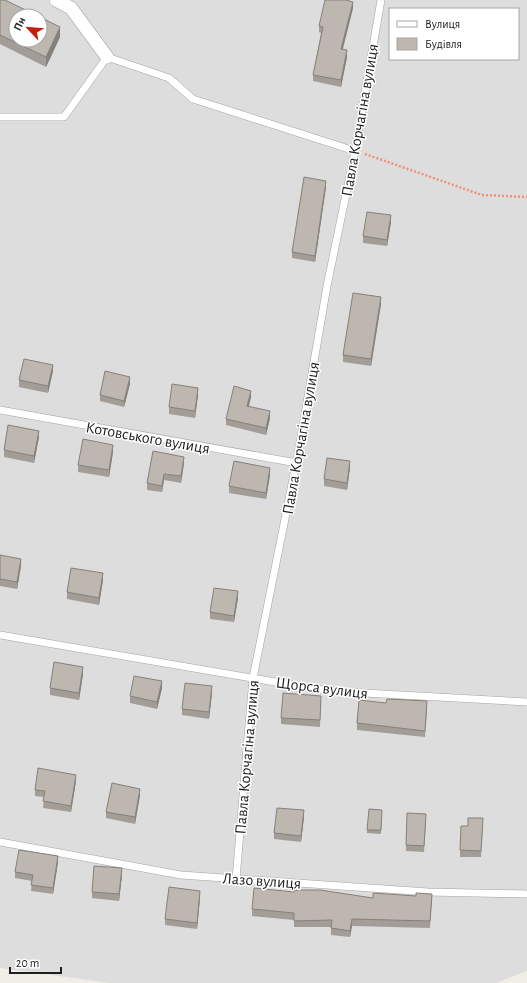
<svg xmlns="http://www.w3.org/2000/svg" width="527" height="983" font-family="'Alegreya Sans',sans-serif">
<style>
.residential{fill:#dedddd;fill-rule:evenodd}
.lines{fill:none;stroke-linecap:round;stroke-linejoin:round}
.lane-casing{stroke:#a4a4a4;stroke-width:8}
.street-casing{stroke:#a4a4a4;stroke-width:14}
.path{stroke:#f19078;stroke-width:2.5;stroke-dasharray:2 2;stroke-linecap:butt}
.lane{stroke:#fff;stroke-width:7}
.street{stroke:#fff;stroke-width:13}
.wall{fill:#a39d97}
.shaded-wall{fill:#84807b}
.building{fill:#bdb7b0;stroke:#84807b}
.labels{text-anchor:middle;stroke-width:3;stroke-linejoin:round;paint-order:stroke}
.street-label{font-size:16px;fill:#202020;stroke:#fff}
</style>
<rect width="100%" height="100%" fill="#f0eee7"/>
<!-- residential -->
<path class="residential" d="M0,0H527V971L496,983H110L0,968ZM390,9H518V59H390ZM16,16H40V40H16Z"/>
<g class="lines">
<!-- lane casing -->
<g class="lane-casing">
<g id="lane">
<polyline points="0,117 64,117 107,57 169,78 193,99 355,151"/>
<polyline points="0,410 297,463"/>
<polyline points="0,635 328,691 527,702"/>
<polyline points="0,842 181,875 428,892 527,894"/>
<polyline points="236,879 253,678 299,449 327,286 355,151 381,0"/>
</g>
</g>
<!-- street casing -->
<g class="street-casing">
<polyline id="street" points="56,0 71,8 107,57"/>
</g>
<!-- path -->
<polyline class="path" points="365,154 482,195 527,197"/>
<!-- lane -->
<use href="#lane" class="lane"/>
<!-- street -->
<use href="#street" class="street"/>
</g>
<!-- wall -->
<g class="wall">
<polygon points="0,0 60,37 46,67 0,44"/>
<polygon points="353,8 343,49 347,57 341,87 313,81 313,75 321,33 319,32 319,26"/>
<polygon points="326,187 315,262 292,258 292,252"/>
<polygon points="391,222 387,246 363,243 363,236"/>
<polygon points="381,304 371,366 343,362 343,355"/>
<polygon points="53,371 48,393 19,387 19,380"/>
<polygon points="130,384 124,407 100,401 100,395"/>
<polygon points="198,395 195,418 169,414 169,407"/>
<polygon points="251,397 249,406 270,418 266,435 226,425 226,419"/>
<polygon points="39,437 34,463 4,457 4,450"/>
<polygon points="113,452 109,477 78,472 78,465"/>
<polygon points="184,463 181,483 164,480 162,492 147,490 147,483"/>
<polygon points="350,467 347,490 324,486 324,479"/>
<polygon points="270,475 266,499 229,493 229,486"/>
<polygon points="0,555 21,566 17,589 0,586"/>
<polygon points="103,580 99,605 67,599 67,592"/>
<polygon points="238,598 234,622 210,619 210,612"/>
<polygon points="83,674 79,700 50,695 50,688"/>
<polygon points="162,688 157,709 130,703 130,696"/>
<polygon points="212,693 209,719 182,715 182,709"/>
<polygon points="321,702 320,727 281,724 281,718"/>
<polygon points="427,708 425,737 357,730 357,723"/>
<polygon points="76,781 71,812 43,808 44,797 35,796 35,790"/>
<polygon points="140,795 135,824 106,818 106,812"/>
<polygon points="382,810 381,834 367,833 367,830"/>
<polygon points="304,817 301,842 274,839 274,833"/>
<polygon points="426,821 424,852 406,851 406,845"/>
<polygon points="483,825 481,857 460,857 460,850 468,826"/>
<polygon points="58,862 53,894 31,891 32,881 15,878 15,872"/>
<polygon points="122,875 119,901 92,898 92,892"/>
<polygon points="294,892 373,898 432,900 430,928 352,926 350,937 331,935 331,927 294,927 294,920 252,916 252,909"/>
<polygon points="200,898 197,929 165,925 165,919"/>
</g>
<!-- shaded-wall -->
<g class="shaded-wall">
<polygon points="353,2 353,8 341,55 341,49"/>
<polygon points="60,27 60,37 46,67 46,57"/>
<polygon points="347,50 347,57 341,87 341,80"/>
<polygon points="326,181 326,187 315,262 315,256"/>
<polygon points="391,215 391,222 387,246 387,240"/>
<polygon points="381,297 381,304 371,366 371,359"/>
<polygon points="53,365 53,371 48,393 48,386"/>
<polygon points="130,377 130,384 124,407 124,401"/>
<polygon points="198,388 198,395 195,418 195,411"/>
<polygon points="251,391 251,397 247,412 247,406"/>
<polygon points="270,411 270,418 266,435 266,428"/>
<polygon points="39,431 39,437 34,463 34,456"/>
<polygon points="113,445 113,452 109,477 109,470"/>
<polygon points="184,457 184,463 181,483 181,476"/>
<polygon points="350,461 350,467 347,490 347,483"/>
<polygon points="270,468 270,475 266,499 266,493"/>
<polygon points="164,474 164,480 162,492 162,486"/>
<polygon points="21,559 21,566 17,589 17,582"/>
<polygon points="103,573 103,580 99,605 99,598"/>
<polygon points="238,591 238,598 234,622 234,616"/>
<polygon points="83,667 83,674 79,700 79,693"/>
<polygon points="162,681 162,688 157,709 157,702"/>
<polygon points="212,686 212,693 209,719 209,712"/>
<polygon points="76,775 76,781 71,812 71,806"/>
<polygon points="140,789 140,795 135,824 135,817"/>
<polygon points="304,810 304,817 301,842 301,836"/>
<polygon points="58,856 58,862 53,894 53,888"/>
<polygon points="122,868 122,875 119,901 119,894"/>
<polygon points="200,891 200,898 197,929 197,923"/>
<polygon points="352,919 352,926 350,937 350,931"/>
</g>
<!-- building -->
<g class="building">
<polygon points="0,0 5,0 38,16 16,16 16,40 40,40 40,17 60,27 46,57 0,35"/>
<polygon points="325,0 346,0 353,2 341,49 347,50 341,80 313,75 323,27 319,26"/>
<polygon points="304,177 326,181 315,256 292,252"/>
<polygon points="367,212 391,215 387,240 363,236"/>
<polygon points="353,293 381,297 371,359 343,355"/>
<polygon points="24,359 53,365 48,386 19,380"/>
<polygon points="105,371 130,377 124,401 100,395"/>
<polygon points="172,384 198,388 195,411 169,407"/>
<polygon points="234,386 251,391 247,406 270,411 266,428 226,419"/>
<polygon points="8,425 39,431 34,456 4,450"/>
<polygon points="83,439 113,445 109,470 78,465"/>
<polygon points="153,451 184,457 181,476 164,474 162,486 147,483"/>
<polygon points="327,458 350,461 347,483 324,479"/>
<polygon points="234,461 270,468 266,493 229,486"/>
<polygon points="0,555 21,559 17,582 0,579"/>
<polygon points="71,568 103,573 99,598 67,592"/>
<polygon points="214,588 238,591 234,616 210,612"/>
<polygon points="54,662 83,667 79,693 50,688"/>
<polygon points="134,676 162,681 157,702 130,696"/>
<polygon points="185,683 212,686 209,712 182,709"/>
<polygon points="283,693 321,696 320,720 281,718"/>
<polygon points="387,699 427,701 425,731 357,723 359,700 386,703"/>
<polygon points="38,768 76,775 71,806 43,801 45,791 35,790"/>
<polygon points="112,783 140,789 135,817 106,812"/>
<polygon points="277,808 304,810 301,836 274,833"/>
<polygon points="369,809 382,810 381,830 367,830"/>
<polygon points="407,813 426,814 424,846 406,845"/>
<polygon points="468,818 483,818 481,851 460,850 461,826 468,826"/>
<polygon points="19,850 58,856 53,888 31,885 33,875 15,872"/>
<polygon points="94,866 122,868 119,894 92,892"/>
<polygon points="169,887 200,891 197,923 165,919"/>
<polygon points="254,888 294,892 294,890 320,890 373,898 373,893 416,896 416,893 432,894 430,921 352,919 350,931 331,928 332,920 294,921 294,913 252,909"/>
</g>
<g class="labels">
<!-- street labels -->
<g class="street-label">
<text transform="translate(359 120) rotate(-80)" y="6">Павла Корчагіна вулиця</text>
<text transform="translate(148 437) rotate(10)" y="6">Котовського вулиця</text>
<text transform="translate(300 438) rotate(-80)" y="6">Павла Корчагіна вулиця</text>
<text transform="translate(322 687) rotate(7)" y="6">Щорса вулиця</text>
<text transform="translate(246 757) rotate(-85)" y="6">Павла Корчагіна вулиця</text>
<text transform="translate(262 880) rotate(4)" y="6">Лазо вулиця</text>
</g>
</g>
<!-- legend -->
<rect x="389" y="8" width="130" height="52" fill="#ffffff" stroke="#a6a6a6"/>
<rect x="397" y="21" width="20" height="6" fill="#ffffff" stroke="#a6a6a6"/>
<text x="425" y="28" font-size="12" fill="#202020">Вулиця</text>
<rect x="397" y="38" width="20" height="12" fill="#bdb7b0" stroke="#a6a6a6"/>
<text x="425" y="48" font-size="12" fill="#202020">Будівля</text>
<!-- north arrow -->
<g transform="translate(28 28) rotate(296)"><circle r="19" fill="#ffffff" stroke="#a6a6a6"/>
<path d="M0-3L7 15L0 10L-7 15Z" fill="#c31f0d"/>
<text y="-6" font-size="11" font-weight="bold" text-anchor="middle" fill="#202020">Пн</text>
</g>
<!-- scale -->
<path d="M10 967v6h51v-6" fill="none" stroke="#202020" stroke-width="2"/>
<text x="16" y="967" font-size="12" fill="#202020" stroke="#ffffff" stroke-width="3" paint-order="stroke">20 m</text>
</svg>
